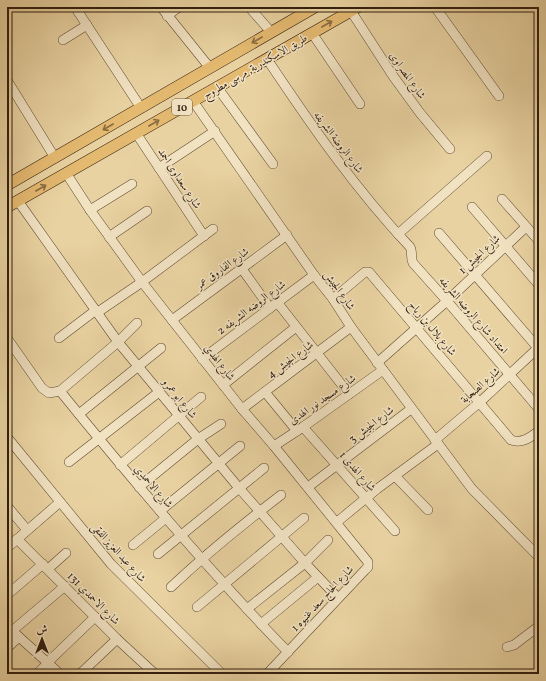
<svg xmlns="http://www.w3.org/2000/svg" width="546" height="681" font-family="Vollkorn,Amiri,serif">
<style>
.lines{fill:none;stroke-linecap:round;stroke-linejoin:round}
.minor-casing{stroke:#5f4b34;stroke-width:10}
.major-casing{stroke:#311e0f;stroke-width:12}
.minor{stroke:#f1e2c2;stroke-width:9}
.major{stroke:#e4b970;stroke-width:11}
.oneway{stroke:#8a6c40}
.labels{text-anchor:middle;stroke-width:3;stroke-linejoin:round;paint-order:stroke}
.shield{fill:#f1e2c2;stroke:#6b5945;stroke-width:1}
.shield-label{font-size:10px;font-weight:bold;fill:#311e0f}
.street-label{font-size:11px;fill:#311e0f;stroke:#f1e2c2}
</style>
<rect width="100%" height="100%" fill="#e9d2a1"/>
<filter id="stains"><feTurbulence type="fractalNoise" baseFrequency=".005" numOctaves="4"/><feColorMatrix values="0 0 0 0 .2 0 0 0 0 .09 0 0 0 0 .02 0 0 0 .5 -.17"/></filter>
<radialGradient id="worn" r=".72"><stop offset=".6" stop-color="#630" stop-opacity="0"/><stop offset="1" stop-color="#630" stop-opacity=".3"/></radialGradient>
<g class="lines">
<!-- minor casing -->
<g class="minor-casing">
<g id="minor">
<polyline points="75,7 141,108"/>
<polyline points="161,7 210,68"/>
<polyline points="249,7 271,32"/>
<polyline points="435,7 499,96"/>
<polyline points="351,11 393,76 420,113 450,149"/>
<polyline points="167,16 179,7"/>
<polyline points="312,33 360,104"/>
<polyline points="63,40 87,25"/>
<path d="M267,59C311,125 356,190 410,247C413,252 410,257 413,263L447,301L539,409"/>
<polyline points="7,80 55,158"/>
<polyline points="217,87 273,164"/>
<polyline points="193,101 314,275 333,299 351,327 472,489 539,557"/>
<polyline points="136,133 204,236"/>
<polyline points="159,168 215,131"/>
<polyline points="66,173 90,210 142,282 242,409 274,446 368,562 368,567 365,570 267,674"/>
<polyline points="502,199 539,241"/>
<polyline points="18,201 118,342 239,488 305,563 338,598"/>
<polyline points="472,207 539,285"/>
<polyline points="90,210 132,184"/>
<polyline points="439,233 538,348"/>
<polyline points="398,234 487,156"/>
<polyline points="109,237 147,211"/>
<polyline points="242,269 270,308"/>
<path d="M333,299L365,272H369L511,440C523,444 530,437 539,431"/>
<polyline points="277,302 349,394"/>
<polyline points="98,312 142,282 213,229"/>
<polyline points="172,320 287,235"/>
<path d="M7,338L42,388L49,393L60,391C133,481 207,569 288,652"/>
<polyline points="59,338 96,310"/>
<polyline points="202,359 314,275"/>
<polyline points="377,363 447,301 526,227"/>
<polyline points="223,385 296,327"/>
<polyline points="60,391 118,342 137,323"/>
<polyline points="265,392 297,431"/>
<polyline points="242,409 351,327"/>
<polyline points="79,414 161,348"/>
<polyline points="303,427 395,531"/>
<polyline points="7,437 111,564 222,674"/>
<polyline points="435,440 480,402 539,347"/>
<polyline points="274,446 303,427 383,370"/>
<polyline points="69,462 159,392"/>
<polyline points="120,465 201,397"/>
<polyline points="395,476 428,510"/>
<polyline points="139,487 198,439 221,424"/>
<polyline points="308,487 411,409"/>
<polyline points="7,506 27,530"/>
<polyline points="160,511 240,446"/>
<polyline points="337,522 377,489 438,444"/>
<polyline points="17,539 117,639 155,674"/>
<polyline points="133,545 166,518"/>
<polyline points="7,548 60,502"/>
<polyline points="158,554 264,468"/>
<polyline points="48,569 66,553"/>
<path d="M171,587C206,554 243,524 281,495"/>
<polyline points="7,595 43,564"/>
<polyline points="197,607 304,518"/>
<polyline points="247,609 305,563 328,540"/>
<polyline points="261,624 318,577"/>
<polyline points="7,626 60,674"/>
<polyline points="12,631 65,586"/>
<polyline points="507,647 514,645 539,626"/>
<polyline points="7,648 19,637"/>
<polyline points="47,663 95,617"/>
<polyline points="37,674 48,663"/>
<polyline points="80,674 117,639"/>
</g>
</g>
<!-- major casing -->
<g class="major-casing">
<g id="major">
<polyline points="7,185 315,7"/>
<polyline points="7,207 358,7"/>
</g>
</g>
<!-- minor -->
<use href="#minor" class="minor"/>
<!-- major -->
<use href="#major" class="major"/>
</g>
<!-- one-way arrows -->
<defs><path id="oneway-shaft" d="M-6 0H5M1.5-3L5.5 0L1.5 3" fill="none" stroke-width="1.6" stroke-linecap="round" stroke-linejoin="round"/></defs>
<g class="oneway">
<use href="#oneway-shaft" transform="translate(327 24) rotate(-30)"/>
<use href="#oneway-shaft" transform="translate(257 40) rotate(150)"/>
<use href="#oneway-shaft" transform="translate(154 123) rotate(-30)"/>
<use href="#oneway-shaft" transform="translate(108 127) rotate(150)"/>
<use href="#oneway-shaft" transform="translate(41 188) rotate(-30)"/>
</g>
<g class="labels">
<!-- shield labels -->
<rect class="shield" x="172" y="99" width="20" height="16" rx="3"/>
<g class="shield-label">
<text x="182" y="111">10</text>
</g>
<!-- street labels -->
<g class="street-label">
<text transform="translate(255 66) rotate(-30)" y="4">طريق الاسكندرية, مرسى مطروح</text>
<text transform="translate(408 75) rotate(55)" y="4">شارع المصراوى</text>
<text transform="translate(339 142) rotate(53)" y="4">شارع الروضة الشريفه</text>
<text transform="translate(180 178) rotate(57)" y="4">شارع سعداوى احمد</text>
<text transform="translate(479 254) rotate(-43)" y="4">شارع الجيش 1</text>
<text transform="translate(222 268) rotate(-36)" y="4">شارع الفاروق عمر</text>
<text transform="translate(340 290) rotate(55)" y="4">شارع الجيش</text>
<text transform="translate(251 307) rotate(-37)" y="4">شارع الروضه الشريفه 2</text>
<text transform="translate(474 315) rotate(49)" y="4">امتداد شارع الروضه الشريفه</text>
<text transform="translate(433 328) rotate(50)" y="4">شارع بلال بن رباح</text>
<text transform="translate(290 359) rotate(-37)" y="4">شارع الجيش 4</text>
<text transform="translate(220 362) rotate(52)" y="4">شارع الهدي</text>
<text transform="translate(480 385) rotate(-41)" y="4">شارع الصحابة</text>
<text transform="translate(180 398) rotate(51)" y="4">شارع ابو عمرو</text>
<text transform="translate(322 399) rotate(-35)" y="4">شارع مسجد نور الهدى</text>
<text transform="translate(371 424) rotate(-37)" y="4">شارع الجيش 3</text>
<text transform="translate(358 471) rotate(49)" y="4">شارع الهدى 1</text>
<text transform="translate(154 486) rotate(49)" y="4">شارع الاحمدي</text>
<text transform="translate(119 552) rotate(48)" y="4">شارع عبد العزيز الفقى</text>
<text transform="translate(94 598) rotate(45)" y="4">شارع الاحمدي 131</text>
<text transform="translate(322 598) rotate(-47)" y="4">شارع الحاج سعد غنيوه 1</text>
</g>
</g>
<!-- margin -->
<rect width="546" height="681" fill="none" stroke="#e9d2a1" stroke-width="24"/>
<rect x="8" y="8" width="530" height="665" fill="none" stroke="#311e0f" stroke-width="2"/>
<rect x="12" y="12" width="522" height="657" fill="none" stroke="#311e0f"/>
<!-- north arrow -->
<g transform="translate(42 639)" stroke="#f1e2c2" stroke-width="3" paint-order="stroke">
<path d="M0-3L7 15L0 10L-7 15Z" fill="#311e0f"/>
<text y="-6" font-size="11" font-weight="bold" text-anchor="middle" fill="#311e0f">ش</text>
</g>
<rect width="100%" height="100%" filter="url(#stains)"/>
<rect width="100%" height="100%" fill="url(#worn)"/>
</svg>
